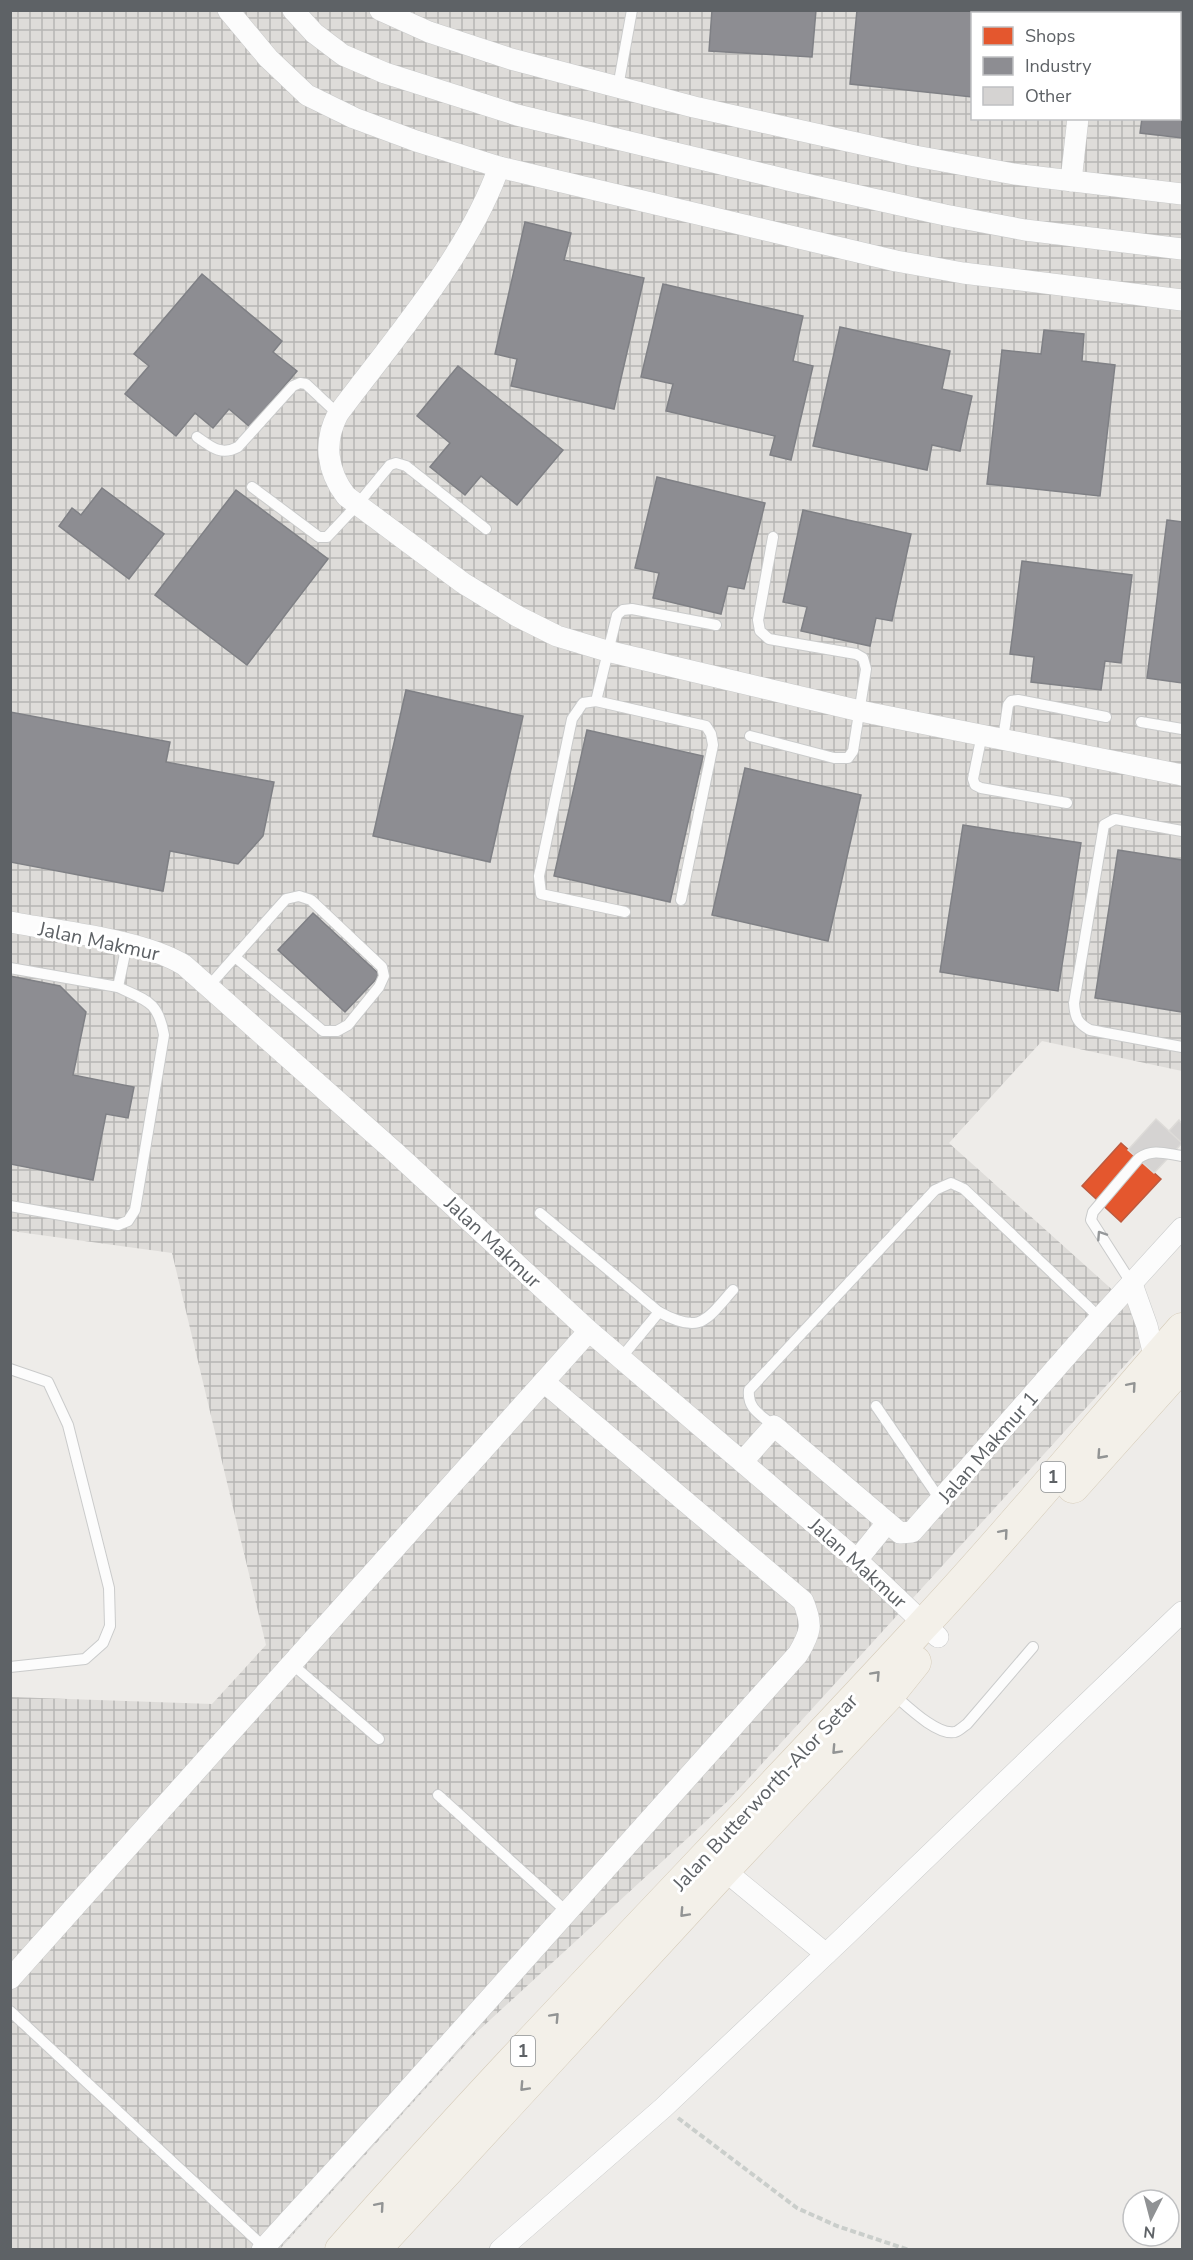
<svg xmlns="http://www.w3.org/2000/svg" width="1193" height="2260" font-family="'Nunito Sans',sans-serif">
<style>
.industrial{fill:url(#industrial-grid);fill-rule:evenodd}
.shops{fill:#e4572e;stroke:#bc5a3f;stroke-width:1.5}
.industry{fill:#8d8d92;stroke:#7f8085;stroke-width:1.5}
.building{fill:#d5d3d2;stroke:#dddbd8;stroke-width:1.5}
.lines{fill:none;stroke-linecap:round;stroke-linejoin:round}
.lane-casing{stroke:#cacbcb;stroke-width:12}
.street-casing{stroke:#cacbcb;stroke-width:22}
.primary-casing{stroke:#d5cbb8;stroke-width:33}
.path{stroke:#cacecb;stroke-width:4;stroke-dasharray:6 3;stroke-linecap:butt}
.lane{stroke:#fcfcfc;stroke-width:10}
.street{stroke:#fcfcfc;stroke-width:21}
.primary{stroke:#f3f0e9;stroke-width:32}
.oneway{stroke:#95989a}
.oneway2{stroke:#929494}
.labels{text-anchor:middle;stroke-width:6;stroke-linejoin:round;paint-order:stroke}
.shield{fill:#fff;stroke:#8e9194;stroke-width:1.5}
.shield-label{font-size:18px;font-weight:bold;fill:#5e6266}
.street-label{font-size:20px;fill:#5e6266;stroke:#fff}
</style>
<defs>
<pattern id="industrial-grid" width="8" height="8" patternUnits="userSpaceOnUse" patternTransform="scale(1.5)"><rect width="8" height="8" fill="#dedcd9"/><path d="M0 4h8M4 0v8" fill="none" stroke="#b7b6b4"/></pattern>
</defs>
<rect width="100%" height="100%" fill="#eeece9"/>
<!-- industrial -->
<path class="industrial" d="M11,11H1182V1071L1042,1041L949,1143L1157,1330L729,1800L477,2032L280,2249H11V1697L212,1704L266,1645L172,1253L11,1231ZM972,14H1180V118H972Z"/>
<!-- shops -->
<polygon class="shops" points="1121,1143 1161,1179 1121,1222 1082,1186"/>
<!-- industry -->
<g class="industry">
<polygon points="712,10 816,10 812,57 709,51"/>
<polygon points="857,10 1039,10 1039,14 972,14 972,97 850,84"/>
<polygon points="1156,10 1182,10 1182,27 1180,27 1180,14 1156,14"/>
<polygon points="1180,68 1182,68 1182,138 1140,133 1142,118 1180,118"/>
<polygon points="525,222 571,233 564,260 644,278 614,409 511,386 517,359 495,354"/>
<polygon points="202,274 282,341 273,352 297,371 250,427 229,409 213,428 195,413 176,436 125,394 149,366 134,354"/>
<polygon points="663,284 803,316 793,361 813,366 791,460 770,455 775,436 666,411 673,384 641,377"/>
<polygon points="840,327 950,351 942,389 972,396 960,451 932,445 927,470 813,446"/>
<polygon points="1044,330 1084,334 1082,361 1115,365 1100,496 987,484 1002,350 1041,354"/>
<polygon points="458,366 563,450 517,505 481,476 465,495 430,467 450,443 417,416"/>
<polygon points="657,477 765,503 744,589 728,586 721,614 653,598 659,573 635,568"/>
<polygon points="102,488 164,534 129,579 59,526 72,508 81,515"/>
<polygon points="236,490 328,559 247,665 155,595"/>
<polygon points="803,510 911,534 892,621 876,618 870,646 801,631 807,607 783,602"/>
<polygon points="1167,520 1182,522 1182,683 1147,678"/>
<polygon points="1022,561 1132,575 1121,663 1105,661 1101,690 1031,682 1034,657 1010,654"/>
<polygon points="406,690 523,716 490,862 373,836"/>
<polygon points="10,712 170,742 166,762 274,782 263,836 238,864 170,851 163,891 10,862"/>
<polygon points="587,730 703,756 670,902 554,876"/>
<polygon points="745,768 861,795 828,941 712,915"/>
<polygon points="963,825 1081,843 1058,991 940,972"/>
<polygon points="1118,850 1182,860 1182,1012 1095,998"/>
<polygon points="313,913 380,975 345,1012 278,950"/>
<polygon points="10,976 60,986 86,1012 73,1075 134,1087 128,1118 106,1114 93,1180 10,1164"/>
</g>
<!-- building -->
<g class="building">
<polygon points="1156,1119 1182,1143 1154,1173 1128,1150"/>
<polygon points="1179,1120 1182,1124 1182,1143 1169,1131"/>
</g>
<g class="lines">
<!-- lane casing -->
<g class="lane-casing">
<g id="lane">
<polyline points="618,87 632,10"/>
<path d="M197,437C211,447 221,456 238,447L293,386L300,383L306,384L338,414"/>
<polyline points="252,487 319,537 327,537 357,505 390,465 396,463 406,466 486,529"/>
<polyline points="596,701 706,726 711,734 713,745 681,900"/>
<polyline points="1141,722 1182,729"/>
<polyline points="982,734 973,779 975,785 981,788 1067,803"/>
<polyline points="750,736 834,758 848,758 853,751 866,669 863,658 856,654 769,639 760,631 758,620 773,537"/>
<polyline points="1003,739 1008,705 1011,701 1018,700 1106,717"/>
<path d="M1182,831L1115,819L1104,825L1074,1003C1075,1017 1077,1023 1090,1030L1182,1047"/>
<polyline points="625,912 541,894 539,876 572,719 583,703 596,701 617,615 623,610 632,609 716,625"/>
<polyline points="10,968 118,987 127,944"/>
<polyline points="209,986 286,899 299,896 311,900 382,967 384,976 379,987 348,1025 337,1031 323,1031 235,957"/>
<path d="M10,1206L118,1225L128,1221L135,1210L164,1035C158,1001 147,1001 118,987"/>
<polyline points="540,1213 659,1312 621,1358"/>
<path d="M1132,1284L1091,1220L1093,1212L1139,1158C1153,1148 1167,1154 1182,1156"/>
<path d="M659,1312C701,1335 706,1320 733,1290"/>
<polyline points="10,1369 48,1382 68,1425 109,1588 110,1626 103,1643 85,1659 10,1667"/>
<polyline points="876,1406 941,1501"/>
<path d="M774,1426C761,1415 747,1409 749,1390L935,1190L951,1183L964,1189L1100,1318"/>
<polyline points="293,1665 379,1739"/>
<path d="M893,1694C906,1705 937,1736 955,1732C959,1731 964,1726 967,1724L1033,1647"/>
<polyline points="438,1795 566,1911"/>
<polyline points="10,2011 264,2247"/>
</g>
</g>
<!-- street casing -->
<g class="street-casing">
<g id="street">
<polyline points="228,10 268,58 307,95 354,118 416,141 499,167 896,261 963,273 1182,300"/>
<polyline points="293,10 314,33 343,55 385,73 517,115 792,181 945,215 1025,230 1182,249"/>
<polyline points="380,10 429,32 511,59 694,107 915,156 1014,174 1182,194"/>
<polyline points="1090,14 1090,10"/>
<path d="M499,167C468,255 393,340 338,414C323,442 327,471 346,496L463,583L517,616L557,636L607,651L860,711L1182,775"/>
<polyline points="1071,181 1078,118"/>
<path d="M10,922C62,932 141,939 184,965L397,1154L589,1331L857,1560L938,1637"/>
<polyline points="1132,1284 1147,1326 1155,1360"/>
<polyline points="743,1461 774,1426 900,1533 912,1532 1100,1318 1182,1228"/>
<polyline points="857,1560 887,1523"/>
<polyline points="724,1870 826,1954"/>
<polyline points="10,1979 589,1331"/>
<path d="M262,2250L397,2102L798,1654C811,1632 813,1625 803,1601L544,1382"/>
<polyline points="500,2250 663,2108 843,1938 1182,1612"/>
</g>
</g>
<!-- primary casing -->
<g class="primary-casing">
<g id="primary">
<polyline points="1073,1487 1182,1365"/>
<path d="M341,2250C529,2037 730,1835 922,1626C1012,1530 1095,1428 1182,1329"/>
<polyline points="374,2250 724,1870 891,1692 915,1662"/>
</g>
</g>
<!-- path -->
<polyline class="path" points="678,2118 797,2208 837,2226 909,2250"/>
<!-- lane -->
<use href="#lane" class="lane"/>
<!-- street -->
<use href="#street" class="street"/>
<!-- primary -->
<use href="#primary" class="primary"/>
</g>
<!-- one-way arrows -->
<defs><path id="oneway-chevron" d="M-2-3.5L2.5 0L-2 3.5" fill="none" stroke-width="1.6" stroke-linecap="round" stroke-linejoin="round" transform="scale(1.5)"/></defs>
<use class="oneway" href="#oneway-chevron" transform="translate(1101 1235) rotate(-123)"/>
<g class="oneway2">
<use href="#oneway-chevron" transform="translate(1132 1386) rotate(-49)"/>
<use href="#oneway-chevron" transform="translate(1101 1455) rotate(132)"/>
<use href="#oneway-chevron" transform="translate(1004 1533) rotate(-49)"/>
<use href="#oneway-chevron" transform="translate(876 1675) rotate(-47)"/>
<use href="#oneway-chevron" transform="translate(836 1750) rotate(133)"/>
<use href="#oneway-chevron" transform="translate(684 1913) rotate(133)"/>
<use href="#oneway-chevron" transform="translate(555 2017) rotate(-47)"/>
<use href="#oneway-chevron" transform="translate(524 2087) rotate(133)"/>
<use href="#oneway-chevron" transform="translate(380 2206) rotate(-49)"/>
</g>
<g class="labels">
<!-- shield labels -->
<g class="shield">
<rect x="1041" y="1462" width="24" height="30" rx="4.5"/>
<rect x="511" y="2036" width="24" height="30" rx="4.5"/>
</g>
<g class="shield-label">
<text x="1053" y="1483">1</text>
<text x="523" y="2057">1</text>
</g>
<!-- street labels -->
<g class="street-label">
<text transform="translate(99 941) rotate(12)" y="7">Jalan Makmur</text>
<text transform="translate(493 1242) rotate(43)" y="7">Jalan Makmur</text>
<text transform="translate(988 1447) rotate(-49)" y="7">Jalan Makmur 1</text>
<text transform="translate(858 1563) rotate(42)" y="7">Jalan Makmur</text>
<text transform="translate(765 1792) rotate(-47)" y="7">Jalan Butterworth-Alor Setar</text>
</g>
</g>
<!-- border -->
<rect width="1193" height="2260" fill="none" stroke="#5e6266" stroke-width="24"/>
<!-- legend -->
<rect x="971" y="12" width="210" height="108" fill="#ffffff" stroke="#bfc0c2" stroke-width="1.5"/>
<rect x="983" y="27" width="30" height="18" fill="#e4572e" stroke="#bfc0c2" stroke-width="1.5"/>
<text x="1025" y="42" font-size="18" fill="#5e6266">Shops</text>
<rect x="983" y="57" width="30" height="18" fill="#8d8d92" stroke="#bfc0c2" stroke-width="1.5"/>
<text x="1025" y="72" font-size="18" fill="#5e6266">Industry</text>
<rect x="983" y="87" width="30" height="18" fill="#d5d3d2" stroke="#bfc0c2" stroke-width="1.5"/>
<text x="1025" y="102" font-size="18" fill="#5e6266">Other</text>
<!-- north arrow -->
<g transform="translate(1151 2218) rotate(186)"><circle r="28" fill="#ffffff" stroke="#bfc0c2" stroke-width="1.5"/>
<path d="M0-4.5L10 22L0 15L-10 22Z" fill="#909294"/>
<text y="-9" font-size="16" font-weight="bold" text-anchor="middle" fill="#5e6266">N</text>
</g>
</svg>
